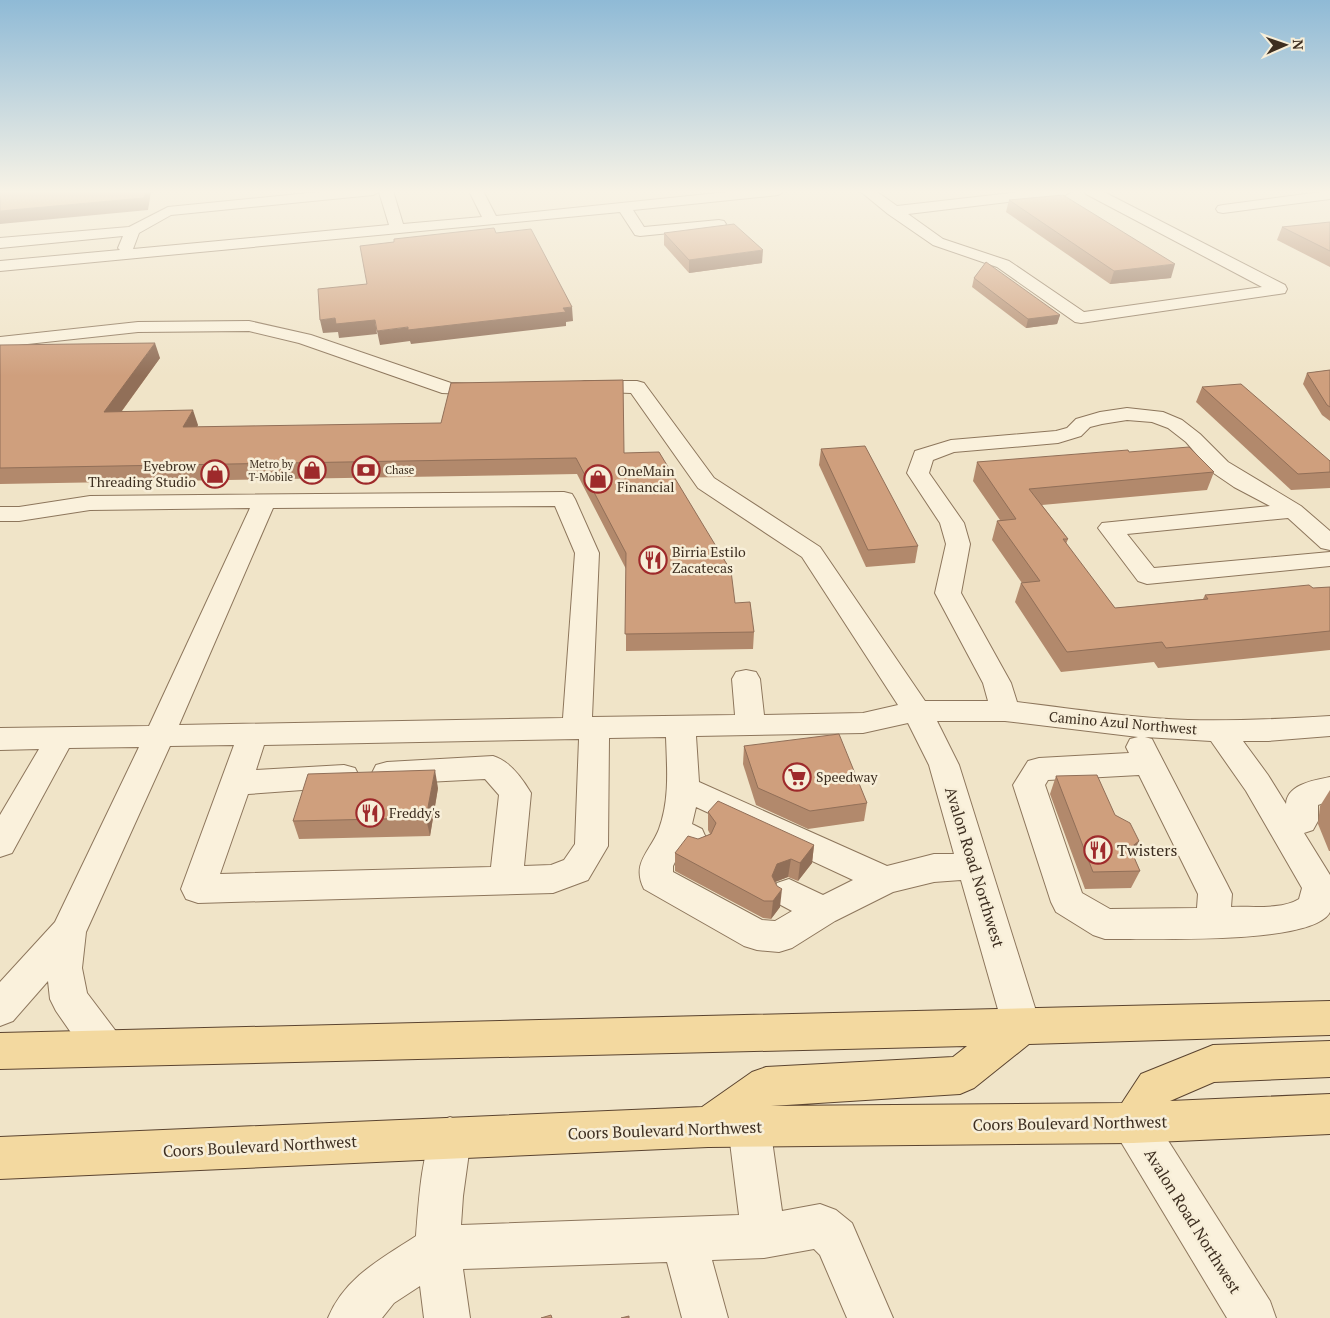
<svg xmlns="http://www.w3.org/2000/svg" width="1330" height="1318" font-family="'PT Serif',serif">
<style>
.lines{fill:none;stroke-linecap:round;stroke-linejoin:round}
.minor-casing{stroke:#8d765c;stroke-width:2}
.major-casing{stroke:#5b4430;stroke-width:2}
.minor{fill:#faf1dc;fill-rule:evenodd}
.major{fill:#f3d9a0;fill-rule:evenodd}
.wall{fill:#b2896c}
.shaded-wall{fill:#916f58}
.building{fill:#cf9f7d;stroke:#916f58}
.labels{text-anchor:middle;stroke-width:5;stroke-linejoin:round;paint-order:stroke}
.far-poi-label{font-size:11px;fill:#3d2e20;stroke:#f7eed8;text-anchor:end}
.poi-label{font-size:14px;fill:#3d2e20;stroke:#f7eed8;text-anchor:start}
.street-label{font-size:14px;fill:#3d2e20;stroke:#f7eed8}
.near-poi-label{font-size:16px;fill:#3d2e20;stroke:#f7eed8;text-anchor:start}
.near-street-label{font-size:16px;fill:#3d2e20;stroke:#f7eed8}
</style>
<rect width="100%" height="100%" fill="#f0e4c8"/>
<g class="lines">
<!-- minor casing -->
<g class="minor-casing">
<g id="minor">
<path d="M329,191H393L403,224L482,217L469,191H483L496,216L737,191H785L778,195L633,210L644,227L719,220L724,221L726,224L724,227L719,228L640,236L635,235L620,212L0,271V261L120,250L118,248L123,236L0,248V238L129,227L168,207ZM379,192L389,225L133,249L139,233L171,215L373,195Z"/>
<polygon points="860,191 876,191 897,206 1028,191 1072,191 1065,195 908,214 943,239 1009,261 1084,312 1262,287 1086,194 1084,191 1102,191 1285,285 1287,289 1285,293 1279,294 1081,323 1075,322 997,267 933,245 888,214"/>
<polygon points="1328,191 1330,191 1330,199 1223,213 1218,212 1216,209 1218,206 1223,205"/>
<polygon points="249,321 311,335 451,383 494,385 497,389 494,393 487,395 442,393 299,343 249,331 138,332 0,347 0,337 138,322"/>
<path d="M585,381H637L644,383L714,478L820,547L925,701H988L983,683L935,593L946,544L940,523L907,473L915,451L951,440L1056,431L1067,428L1076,419L1100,412L1127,408L1163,412L1182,420L1200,434L1228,462L1301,506L1330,531V550L1321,548L1288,518L1127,534L1154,568L1330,552V566L1147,584L1138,581L1098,528L1102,523L1270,506L1234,487L1212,472L1186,442L1168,428L1152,422L1127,420L1102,424L1090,427L1081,436L1058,443L954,452L933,460L929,473L964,523L970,544L961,593L1011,683L1017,702C1074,709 1131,718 1188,720C1236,721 1283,719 1330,716V736L1268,741H1243L1268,775L1286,804C1287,784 1315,780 1330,777V801L1318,805V821L1313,830L1304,833L1330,875V912C1313,946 1144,938 1105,939L1093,935L1056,912L1051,902L1013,785L1028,761L1039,758L1129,753L1126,747L1130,739L1138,737L1005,721H937L959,765L1041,1027L1036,1039L1022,1045L1008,1039L1003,1027L961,880L934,882L893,892L835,921L792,948L779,952L757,950L744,946L644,889C631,863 650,852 659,829C670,799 667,768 666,737L609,738L608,846L588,880L553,893L198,903L186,899L181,889L234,745L170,746L86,932L82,968L87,993L118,1034L123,1047L118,1060L104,1065L90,1060L56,1011L50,999L48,981L13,1021L0,1026V982L55,922L139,747L69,748L12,853L0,857V815L39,749L0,750V728L149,726L250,508L90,510L19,521H0V507H19L90,496L564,492L572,494L575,499L599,553L592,717L735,715L732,679L736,672L746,670L756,672L760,679L764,715L863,713L898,705L802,557L698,488L631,393L578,391L575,387L578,383ZM555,506L575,553L563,718L179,725L273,508ZM908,723L929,765L954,854H934L887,866L699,782L696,736L863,733ZM1145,737L1211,741L1246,791L1302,888L1299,899C1281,910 1252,906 1231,907L1232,894L1227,884L1156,747L1152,739ZM579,739L575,844L564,860L551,865L524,866L531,793C522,778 510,761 493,756L387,762L376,765L372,773L376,781L387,784L485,779L499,795L491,867L220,874L248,794L344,787L355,784L359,776L355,768L344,765L256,770L264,745ZM1139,775L1198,894L1197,908L1110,909L1082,893L1045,785L1048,780ZM696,807L853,880L823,895L789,879L777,883L772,893L777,903L792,911L775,921L762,920L673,872V866L682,848L690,851L702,847L706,838L702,829L692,824Z"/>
<polygon points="1133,1103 1148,1109 1270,1301 1276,1318 1227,1318 1118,1137 1112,1123 1118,1109"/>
<path d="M749,1106L764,1112L770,1126L782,1211L820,1204L836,1210L852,1223L893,1318H847L820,1255L814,1249L764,1258L712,1260L728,1318H682L667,1262L463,1269L470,1318H424L420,1286L394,1303L382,1318H328C345,1277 381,1259 416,1236C419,1199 421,1158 435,1123L450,1117L465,1123L471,1138L463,1196L461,1225L739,1215L728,1126L734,1112Z"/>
</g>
</g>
<!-- major casing -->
<g class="major-casing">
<polygon id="major" points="1330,1001 1330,1035 1029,1044 974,1088 960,1094 771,1106 1122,1103 1141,1074 1213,1045 1330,1041 1330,1077 1214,1082 1170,1101 1330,1094 1330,1134 1133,1143 708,1147 0,1179 0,1137 702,1107 752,1072 766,1067 953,1057 967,1046 0,1069 0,1033"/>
</g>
<!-- minor -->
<use href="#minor" class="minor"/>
<!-- major -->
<use href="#major" class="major"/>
</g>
<!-- wall -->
<g class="wall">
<polygon points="1009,200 1171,278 1110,284 1006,212"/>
<polygon points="1330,222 1330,267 1277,240 1282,227"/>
<polygon points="664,233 762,263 689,273 664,245"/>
<polygon points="974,278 1060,315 1057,324 1026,328 972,287"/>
<polygon points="0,345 160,358 122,411 198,425 197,427 624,453 735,603 754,632 753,649 626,651 626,569 577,474 0,484"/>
<polygon points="1330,370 1330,421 1322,415 1303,384 1307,373"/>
<polygon points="1202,387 1330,461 1330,488 1291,490 1196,402"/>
<polygon points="821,449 918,546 915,563 866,567 819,465"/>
<polygon points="1129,452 1214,472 1207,490 1042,505 1068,539 1066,544 1115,608 1203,599 1205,595 1330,587 1330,650 1158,668 1154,662 1061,672 1015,602 1021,583 1022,583 992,540 997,521 1000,520 973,481 977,462"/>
<polygon points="744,746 867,803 864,821 808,829 756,805 743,764"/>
<polygon points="1056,776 1115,815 1139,841 1133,855 1140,871 1131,888 1085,889 1050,794"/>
<polygon points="438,788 430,836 299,839 293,821"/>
<polygon points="1330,790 1330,851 1329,851 1318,824 1320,806"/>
<polygon points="708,812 814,845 812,863 798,881 788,877 775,882 780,907 771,919 763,918 675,871 675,853 698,839 710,834 708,830"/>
</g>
<!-- shaded-wall -->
<g class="shaded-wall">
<polygon points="146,191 157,191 151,192 148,210 0,224 0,211"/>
<polygon points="763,250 762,263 689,273 689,260"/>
<polygon points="1175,264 1171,278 1110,284 1114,271"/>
<polygon points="572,307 573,321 566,322 566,326 411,344 410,341 380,345 377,331"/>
<polygon points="1060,315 1057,324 1026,328 1028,319"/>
<polygon points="335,318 375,320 377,334 339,338 338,332 323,333 320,320"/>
<polygon points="155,343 160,358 110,427 104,412"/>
<polygon points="193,410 198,425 188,443 183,427"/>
<polygon points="435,770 438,788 430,836 426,818"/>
<polygon points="1139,841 1131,859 1130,848"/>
<polygon points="814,845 812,863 798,881 800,863"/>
<polygon points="791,859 788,877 775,882 772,876 777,864"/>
<polygon points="782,889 780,907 771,919 773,901"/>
</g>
<!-- building -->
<g class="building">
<polygon points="0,191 146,191 144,198 0,211"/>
<polygon points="1063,195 1175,264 1114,271 1009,200"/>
<polygon points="1330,222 1330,251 1282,227"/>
<polygon points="734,224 763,250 689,260 664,233"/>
<polygon points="494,228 496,233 531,229 572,307 563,308 566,312 408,330 408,327 377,331 375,320 336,324 335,318 320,320 318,289 367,284 360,246 394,242 394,239"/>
<polygon points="986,262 1060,315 1028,319 974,278"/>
<polygon points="155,343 104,412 193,410 183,427 441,423 451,383 623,380 624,453 659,452 731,571 735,603 750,602 754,632 625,634 626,553 576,458 0,468 0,345"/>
<polygon points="1330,370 1330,407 1327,405 1307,373"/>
<polygon points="1241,384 1330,461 1330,472 1298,474 1202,387"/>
<polygon points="865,446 918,546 868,550 821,449"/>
<polygon points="1189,447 1214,472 1029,489 1068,539 1063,539 1115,608 1208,599 1205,595 1238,592 1309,585 1313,588 1330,587 1330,631 1166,648 1162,642 1067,652 1021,583 1040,581 997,521 1016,519 977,462 1128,450 1129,452"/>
<polygon points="839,734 867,803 810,811 758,788 744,746"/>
<polygon points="435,770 426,818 293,821 308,774"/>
<polygon points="1097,775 1115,815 1130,823 1139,841 1130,848 1140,871 1093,872 1056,776"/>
<polygon points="718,801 814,845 800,863 791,859 777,864 772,876 777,886 782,889 773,901 764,901 675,853 688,836 698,839 711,834 716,823 708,812"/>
<polygon points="551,1315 552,1318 541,1318"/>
<polygon points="629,1316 629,1318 621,1318"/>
</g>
<!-- sky -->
<linearGradient id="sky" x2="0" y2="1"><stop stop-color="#8fbad6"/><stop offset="0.51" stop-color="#f8f3e6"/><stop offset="1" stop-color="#f8f3e6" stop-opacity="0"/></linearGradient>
<rect width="1330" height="376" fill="url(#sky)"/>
<!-- icons -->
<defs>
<g id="shop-ring" transform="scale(1.4375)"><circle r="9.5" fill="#f7eed8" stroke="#9e2a2b" stroke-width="1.5"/><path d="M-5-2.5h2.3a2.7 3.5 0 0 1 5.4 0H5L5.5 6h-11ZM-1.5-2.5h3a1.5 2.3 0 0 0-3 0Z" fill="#9e2a2b"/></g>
<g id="bank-ring" transform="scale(1.4375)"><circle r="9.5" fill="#f7eed8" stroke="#9e2a2b" stroke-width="1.5"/><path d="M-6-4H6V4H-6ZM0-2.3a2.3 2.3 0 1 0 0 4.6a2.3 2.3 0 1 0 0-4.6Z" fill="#9e2a2b"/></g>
<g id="restaurant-ring" transform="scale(1.4375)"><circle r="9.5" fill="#f7eed8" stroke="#9e2a2b" stroke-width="1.5"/><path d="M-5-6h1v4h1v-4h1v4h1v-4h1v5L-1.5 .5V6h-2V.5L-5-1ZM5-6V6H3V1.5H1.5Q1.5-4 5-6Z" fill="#9e2a2b"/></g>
<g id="supermarket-ring" transform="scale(1.4375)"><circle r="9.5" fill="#f7eed8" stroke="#9e2a2b" stroke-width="1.5"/><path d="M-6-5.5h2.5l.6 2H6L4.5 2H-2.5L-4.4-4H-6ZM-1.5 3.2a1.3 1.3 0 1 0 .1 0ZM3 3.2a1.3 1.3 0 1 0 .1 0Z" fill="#9e2a2b"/></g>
</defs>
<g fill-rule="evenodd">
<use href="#shop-ring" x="312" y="470"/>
<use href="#bank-ring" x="366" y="470"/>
<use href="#shop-ring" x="215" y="474"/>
<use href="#shop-ring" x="598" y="479"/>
<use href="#restaurant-ring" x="653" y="560"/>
<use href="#supermarket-ring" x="797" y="777"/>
<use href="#restaurant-ring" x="370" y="813"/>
<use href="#restaurant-ring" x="1098" y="850"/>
</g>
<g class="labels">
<!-- far-poi labels -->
<g class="far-poi-label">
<text x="293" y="468">Metro by<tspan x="293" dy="13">T-Mobile</tspan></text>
<text x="385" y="474" text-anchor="start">Chase</text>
</g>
<!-- poi labels -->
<g class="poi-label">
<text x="196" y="471" text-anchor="end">Eyebrow<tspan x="196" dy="16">Threading Studio</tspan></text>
<text x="617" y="476">OneMain<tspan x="617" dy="16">Financial</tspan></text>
<text x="672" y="557">Birria Estilo<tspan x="672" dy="16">Zacatecas</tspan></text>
<text x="816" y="782">Speedway</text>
<text x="389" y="818">Freddy's</text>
</g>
<!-- street labels -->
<g class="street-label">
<text transform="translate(1123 723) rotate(5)" y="5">Camino Azul Northwest</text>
</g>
<!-- near-poi labels -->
<g class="near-poi-label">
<text x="1117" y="856">Twisters</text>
</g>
<!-- near-street labels -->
<g class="near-street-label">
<text transform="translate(975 867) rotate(73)" y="6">Avalon Road Northwest</text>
<text transform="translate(1070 1123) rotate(-1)" y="6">Coors Boulevard Northwest</text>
<text transform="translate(665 1130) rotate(-2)" y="6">Coors Boulevard Northwest</text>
<text transform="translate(260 1146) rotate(-3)" y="6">Coors Boulevard Northwest</text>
<text transform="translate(1193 1221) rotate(58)" y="6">Avalon Road Northwest</text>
</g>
</g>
<!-- north arrow -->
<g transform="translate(1285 45) rotate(88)" stroke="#f7eed8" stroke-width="4" paint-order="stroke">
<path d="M0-4L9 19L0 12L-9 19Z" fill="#3d2e20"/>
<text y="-8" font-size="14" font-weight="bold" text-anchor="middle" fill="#3d2e20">N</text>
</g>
</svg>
